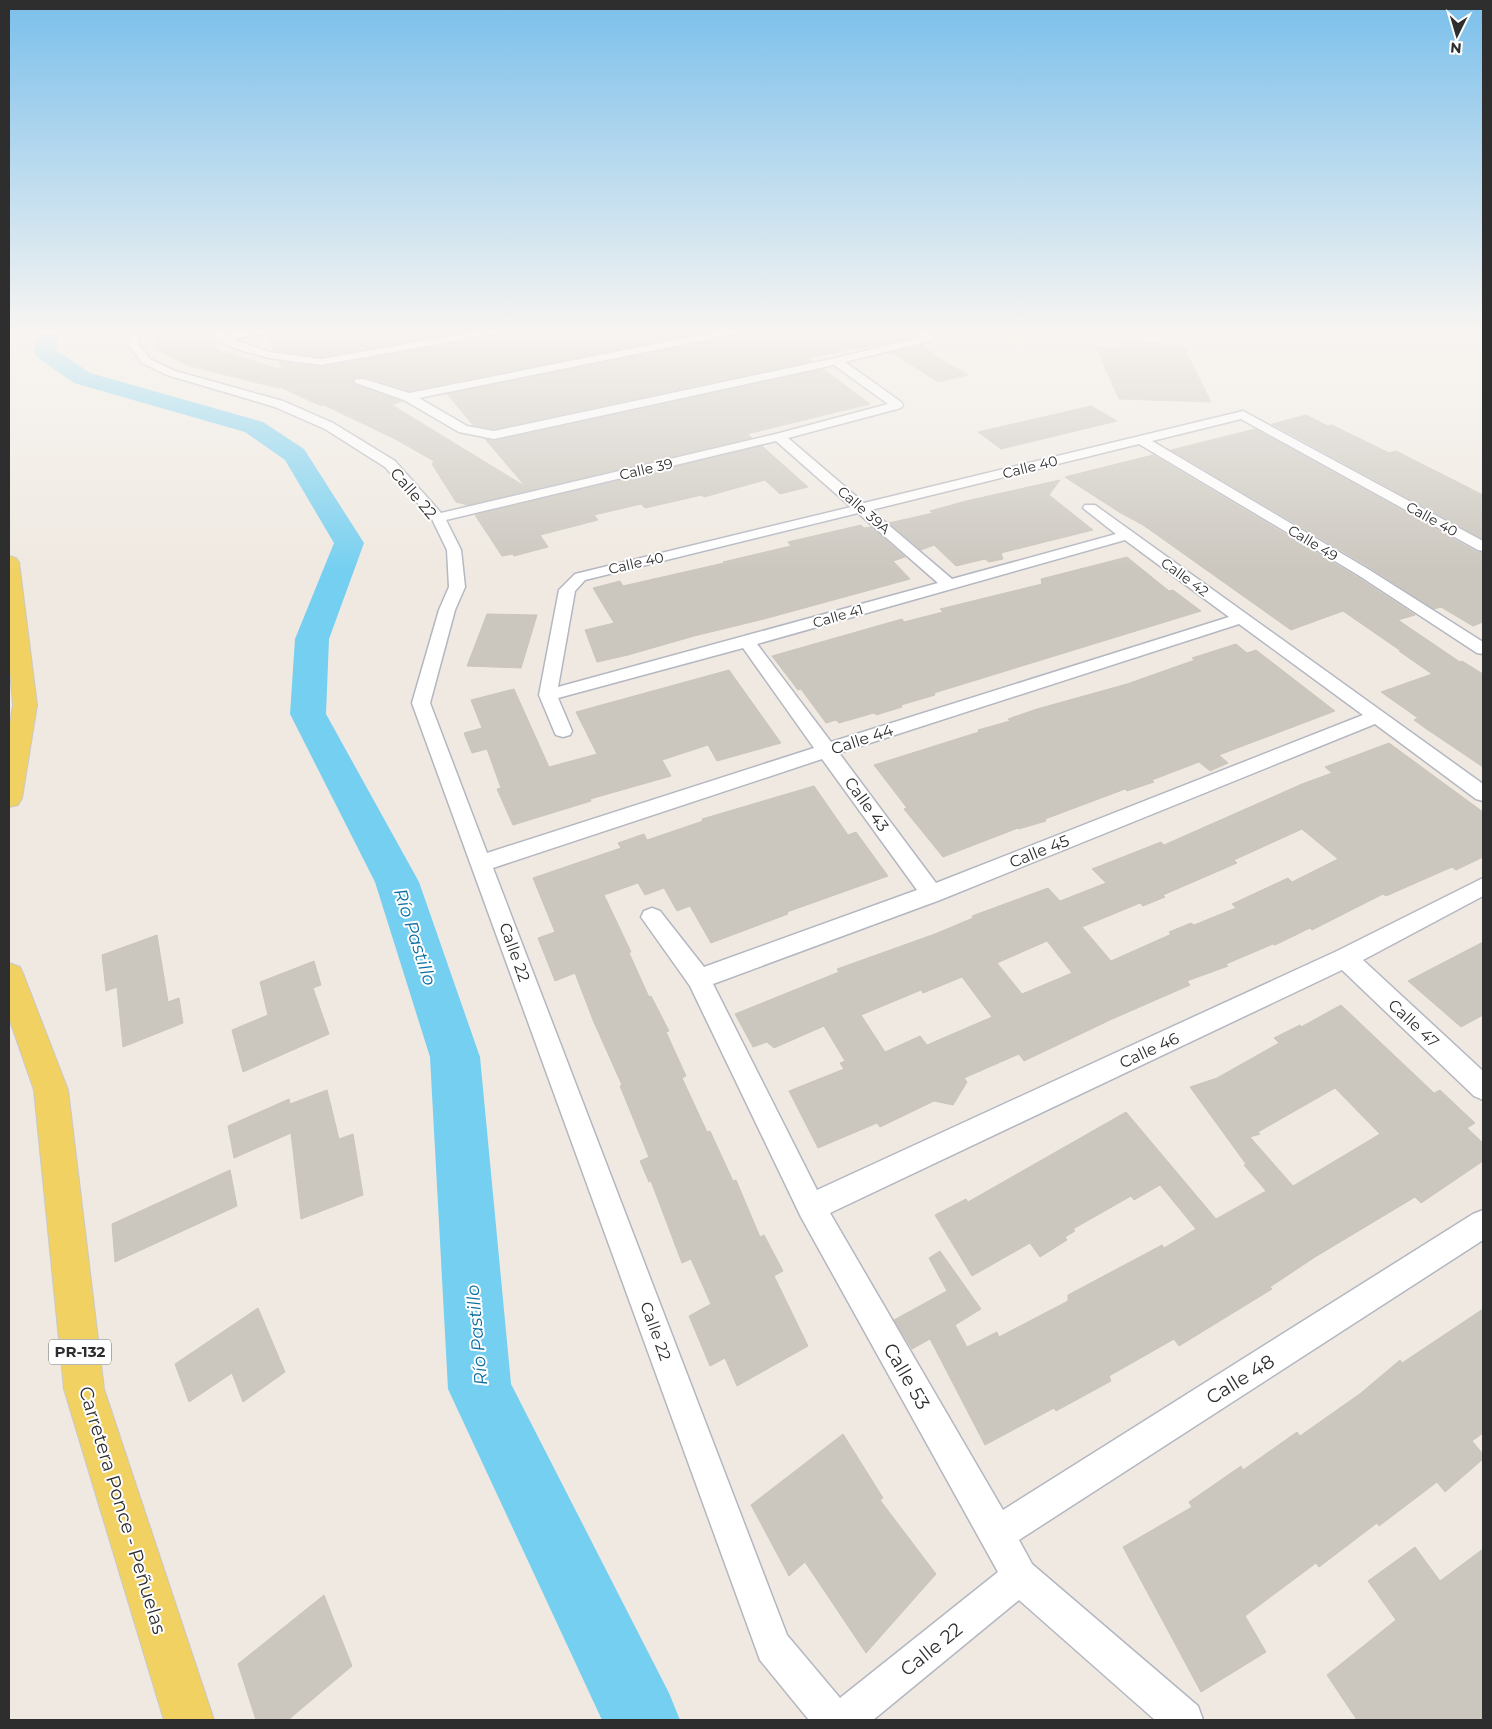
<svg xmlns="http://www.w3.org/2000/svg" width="1492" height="1729" font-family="Montserrat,sans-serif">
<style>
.pitch{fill:#c9ec9a}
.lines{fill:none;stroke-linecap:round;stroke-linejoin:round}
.river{fill:#75cff0;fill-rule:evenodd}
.building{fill:#cbc7bf;stroke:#cbc5ba;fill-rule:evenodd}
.street-casing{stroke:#b4b7c1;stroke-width:3}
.primary-casing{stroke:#c9c9c9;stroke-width:2}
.path{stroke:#c9c9c9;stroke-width:2;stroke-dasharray:2 1;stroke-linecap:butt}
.street{fill:#fff;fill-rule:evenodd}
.primary{fill:#f2d163;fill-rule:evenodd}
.labels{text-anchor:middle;stroke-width:4;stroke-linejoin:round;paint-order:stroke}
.far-street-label{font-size:14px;fill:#2e2e2e;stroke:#fff}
.shield{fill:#fff;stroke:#6d6d6d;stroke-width:1}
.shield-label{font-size:15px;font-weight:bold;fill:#2e2e2e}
.street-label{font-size:16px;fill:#2e2e2e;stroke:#fff}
.water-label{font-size:18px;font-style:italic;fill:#0d6fa3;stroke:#fff}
.near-street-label{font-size:19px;fill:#2e2e2e;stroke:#fff}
</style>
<rect width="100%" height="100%" fill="#efe9e1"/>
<!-- pitch -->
<polygon class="pitch" points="975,329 1091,329 1010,339"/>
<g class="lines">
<!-- river -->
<polygon class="river" points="39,329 59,329 56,350 90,373 263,422 304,449 364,543 329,639 326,714 419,882 480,1057 511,1384 669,1693 680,1720 602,1720 448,1389 430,1057 375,882 290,714 295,639 334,543 285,460 245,432 74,383 37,357 34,352"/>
</g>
<!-- building -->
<g class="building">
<polygon points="157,329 194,329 192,340 208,337 219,351 283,370 279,361 321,367 505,334 512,329 724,329 409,391 365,377 356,377 353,380 355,385 402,401 392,405 526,487 485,439 494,441 823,369 870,404 747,434 752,438 468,505 456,502 432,464 434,461 395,439 324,405 321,406 280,387 278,388 189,366 157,350 154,338"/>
<polygon points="317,329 482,329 321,357 275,351 268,337"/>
<polygon points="751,329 906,329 907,335 910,338 808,358 812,361 494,429 473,425 447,394 744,334"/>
<polygon points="1123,340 1183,346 1211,402 1119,399 1096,347 1126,348"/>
<polygon points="921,345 939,358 968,375 938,382 892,352"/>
<polygon points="1091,406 1117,421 1001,449 978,432"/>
<polygon points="1306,415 1328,426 1332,425 1389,453 1396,451 1483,495 1483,539 1272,424"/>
<polygon points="1255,429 1477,552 1483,553 1483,622 1473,626 1441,607 1434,609 1369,567 1171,450"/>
<polygon points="762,446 808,487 780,494 765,480 704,497 702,495 645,508 641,504 594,515 598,520 540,535 548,547 514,556 513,554 502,556 475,515"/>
<polygon points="1153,455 1357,577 1415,615 1398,620 1460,662 1462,661 1483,674 1483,767 1425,728 1414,720 1418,718 1381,692 1432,674 1399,651 1401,651 1343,611 1291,630 1143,525 1119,512 1065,477"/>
<polygon points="1060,480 1049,495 1093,530 1001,553 1003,559 989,562 985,559 956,566 934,545 921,550 889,523 933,513 930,511 966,501"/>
<polygon points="861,525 864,528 871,527 905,557 893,561 910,579 764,619 694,636 628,655 597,662 585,630 614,623 593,588 620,581 623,586 724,563 723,562 791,546 788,542"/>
<polygon points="1127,557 1169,591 1173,590 1201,611 934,693 935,695 901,705 902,707 876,715 874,713 839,723 836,720 826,723 801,689 798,690 772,656 902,619 904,622 943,612 940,609 1042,584 1041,579"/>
<polygon points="487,614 537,615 521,668 467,666"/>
<polygon points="1236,644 1247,653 1256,650 1335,711 1219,755 1228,763 1210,771 1199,762 1152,780 1154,782 1127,791 1125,789 1045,819 1046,821 1019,829 1018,828 943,857 904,809 907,808 874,765 979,732 978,730 1010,721 1008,719 1037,709 1127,684 1195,660 1192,658"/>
<polygon points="729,670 781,743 717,761 708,745 662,760 671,776 590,799 591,801 513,825 497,789 501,788 487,749 472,753 464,733 482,728 471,700 514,689 549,767 597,754 576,712"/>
<path d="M1389,743L1483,812V857L1456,870L1452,867L1386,896L1383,894L1312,930L1310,928L1275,945L1273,944L1226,964L1228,966L1187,981L1190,985L1110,1020L1024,1061L1019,1054L964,1078L967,1082L953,1105L934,1101L880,1127L877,1123L818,1148L789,1091L844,1069L840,1063L845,1061L824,1026L774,1048L767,1042L753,1047L735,1014L839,972L837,969L935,934L973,918L972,916L1048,888L1060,901L1106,883L1092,869L1161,842L1164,845L1302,784L1332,773L1325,767ZM1302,829L1338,859L1292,882L1288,878L1232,904L1236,908L1194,925L1191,923L1169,932L1171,934L1165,937L1111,961L1082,927L1140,903L1143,906L1165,897L1163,895L1237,863L1234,860ZM1047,941L1072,973L1022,994L997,963ZM962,977L992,1017L927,1045L920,1036L885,1052L861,1015L921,990L923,993Z"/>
<polygon points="814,786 848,835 856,832 888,876 787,912 788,914 711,943 690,906 677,911 664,888 645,895 638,883 604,895 631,952 629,953 649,997 651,996 669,1031 666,1032 686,1076 682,1078 707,1132 710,1131 733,1181 736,1180 760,1237 764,1235 783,1271 774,1276 808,1346 737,1386 725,1358 710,1366 689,1316 711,1304 691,1259 682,1263 651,1181 649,1182 640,1161 649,1157 620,1086 622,1085 593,1020 575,973 555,981 538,938 555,932 533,878 621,848 618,843 644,834 647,840 656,837 703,821 702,819"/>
<polygon points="157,935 168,1002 179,998 183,1023 123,1047 117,987 106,991 102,955"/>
<polygon points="1483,942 1483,1015 1461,1027 1408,981"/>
<polygon points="314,961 321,985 313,988 329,1034 243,1072 232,1030 268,1015 260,982"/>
<path d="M1341,1005L1434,1093L1440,1090L1475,1123L1467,1128L1483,1143V1161L1421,1203L1415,1197L1315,1257L1270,1287L1272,1289L1179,1346L1174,1339L1109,1376L1111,1381L1056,1411L1054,1408L985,1445L930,1339L912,1349L894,1320L947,1291L929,1258L940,1251L981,1309L955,1325L967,1347L997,1332L999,1337L1068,1301V1295L1162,1245L1164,1248L1196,1229L1160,1185L1134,1200L1131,1196L1073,1229L1075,1231L1065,1237L1067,1240L1040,1257L1030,1243L972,1276L935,1215L966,1199L968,1202L1126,1112L1216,1219L1266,1191L1244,1165L1246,1164L1190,1087L1217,1078L1279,1043L1274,1038L1300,1025L1301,1027ZM1335,1088L1380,1134L1293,1186L1250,1137L1260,1134L1258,1132Z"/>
<polygon points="327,1090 339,1139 353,1134 363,1195 301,1219 291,1133 234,1158 228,1126 289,1099 290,1104"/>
<polygon points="230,1170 237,1206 115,1262 112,1224"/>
<polygon points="258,1308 285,1372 243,1402 232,1373 189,1402 175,1364"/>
<polygon points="1483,1309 1483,1433 1472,1441 1483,1454 1483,1459 1445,1492 1437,1482 1379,1526 1377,1523 1319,1567 1316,1563 1245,1616 1266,1652 1201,1692 1123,1547 1192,1507 1189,1502 1241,1466 1243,1470 1297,1432 1300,1436 1361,1393 1400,1360 1402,1363"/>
<polygon points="843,1434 883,1498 880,1500 936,1574 866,1653 805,1562 789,1576 751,1505"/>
<polygon points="1415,1547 1440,1581 1483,1549 1483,1720 1357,1720 1327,1675 1396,1620 1368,1581"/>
<polygon points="324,1595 352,1666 288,1720 256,1720 238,1664"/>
</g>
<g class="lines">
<!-- street casing -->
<g class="street-casing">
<g id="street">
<path d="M131,329H141L138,344L150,359L175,371L283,401L333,423L395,461L441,513L776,434L888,404L834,365L494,439L459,432L404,400L356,383L354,381L356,379H364L409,393L731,329H749L744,332L419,398L467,426L494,431L836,358L921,337L909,329C919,328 928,330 935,338L934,340L845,362L901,402L903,405L901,408L788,438L864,503L1243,411L1483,541V551L1478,550L1241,419L1152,441L1368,569L1483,642V654L1477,653L1358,575L1139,444L871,510L952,579L1116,534L1083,508L1085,505H1095L1483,784V801L1476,799L1375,724L940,900L713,984L817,1190L1337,951L1483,878V896L1363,960L1483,1071V1100L1474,1096L1342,970L830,1213L1003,1510L1473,1214L1483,1210V1240L1019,1540L1032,1564L1198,1706L1203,1720H1155L1019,1600L873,1720H809L760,1660L412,703L439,610L449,587L447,550L432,519L385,467L325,429L275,407L167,375L142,363L128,344ZM776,441L851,507L575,574L559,590L539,695L554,731L556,735L563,737L570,735L572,731L558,698L743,648L814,748L487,853L430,703L455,610L465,587L461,550L446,520ZM858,513L938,583L558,687L575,591L585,580ZM1125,540L1229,617L831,742L757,644ZM1239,624L1363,715L936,883L839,753ZM822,759L917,890L704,967L660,911L652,908L644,911L641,917L690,986L801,1217L998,1572L840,1698L787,1635L493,868Z"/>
<polygon points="214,329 224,329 225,334 258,329 280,329 275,332 232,339 269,352 321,359 490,329 510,329 505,332 321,365 269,358 240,350 216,340"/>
</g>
</g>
<!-- primary casing -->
<g class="primary-casing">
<g id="primary">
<polygon points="9,556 16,558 19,562 37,705 22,798 18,805 9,807 9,730 13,705 9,659"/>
<polygon points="9,963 20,967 24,976 68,1090 104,1389 214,1720 164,1720 64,1389 34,1090 9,1018"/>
</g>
</g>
<!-- path -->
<polyline class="path" points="1472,329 1483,332"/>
<!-- street -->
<use href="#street" class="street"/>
<!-- primary -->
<use href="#primary" class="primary"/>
</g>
<!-- sky -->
<linearGradient id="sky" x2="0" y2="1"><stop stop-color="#7abfeb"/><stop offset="0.58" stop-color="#f8f5f2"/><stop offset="1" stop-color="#f8f5f2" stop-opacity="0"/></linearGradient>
<rect width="1492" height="571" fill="url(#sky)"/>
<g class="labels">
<!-- far-street labels -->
<g class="far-street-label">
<text transform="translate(1030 467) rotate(-14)" y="5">Calle 40</text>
<text transform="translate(646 469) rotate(-13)" y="5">Calle 39</text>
<text transform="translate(864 510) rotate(41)" y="5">Calle 39A</text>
<text transform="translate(1432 519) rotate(29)" y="5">Calle 40</text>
<text transform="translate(1313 543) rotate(31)" y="5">Calle 49</text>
<text transform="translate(636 563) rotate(-13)" y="5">Calle 40</text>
<text transform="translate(1185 577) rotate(36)" y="5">Calle 42</text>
<text transform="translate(838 616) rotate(-16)" y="5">Calle 41</text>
</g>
<!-- shield labels -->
<rect class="shield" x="49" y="1339.5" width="62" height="25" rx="4"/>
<g class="shield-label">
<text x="80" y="1357">PR-132</text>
</g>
<!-- street labels -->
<g class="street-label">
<text transform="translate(414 493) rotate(49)" y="6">Calle 22</text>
<text transform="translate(862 739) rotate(-18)" y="6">Calle 44</text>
<text transform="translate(867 804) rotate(54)" y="6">Calle 43</text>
<text transform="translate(1039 851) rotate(-22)" y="6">Calle 45</text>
<text transform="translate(515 952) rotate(70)" y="6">Calle 22</text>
<text transform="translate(1414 1023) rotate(43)" y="6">Calle 47</text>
<text transform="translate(1149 1050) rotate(-25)" y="6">Calle 46</text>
<text transform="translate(656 1331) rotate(70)" y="6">Calle 22</text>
</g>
<!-- water labels -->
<g class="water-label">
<text transform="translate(415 937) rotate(72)" y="6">Río Pastillo</text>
<text transform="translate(477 1335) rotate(-95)" y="6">Río Pastillo</text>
</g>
<!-- near-street labels -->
<g class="near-street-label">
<text transform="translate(907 1376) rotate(60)" y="7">Calle 53</text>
<text transform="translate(1240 1379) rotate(-32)" y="7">Calle 48</text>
<text transform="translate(123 1510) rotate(73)" y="7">Carretera Ponce - Peñuelas</text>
<text transform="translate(931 1649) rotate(-39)" y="7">Calle 22</text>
</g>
</g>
<!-- border -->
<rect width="1492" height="1729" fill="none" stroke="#2e2e2e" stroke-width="20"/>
<!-- north arrow -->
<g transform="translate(1457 35) rotate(185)" stroke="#ffffff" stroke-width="4" paint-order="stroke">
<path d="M0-4L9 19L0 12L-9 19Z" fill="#2e2e2e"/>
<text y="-8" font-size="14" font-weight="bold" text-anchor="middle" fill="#2e2e2e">N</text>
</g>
</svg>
